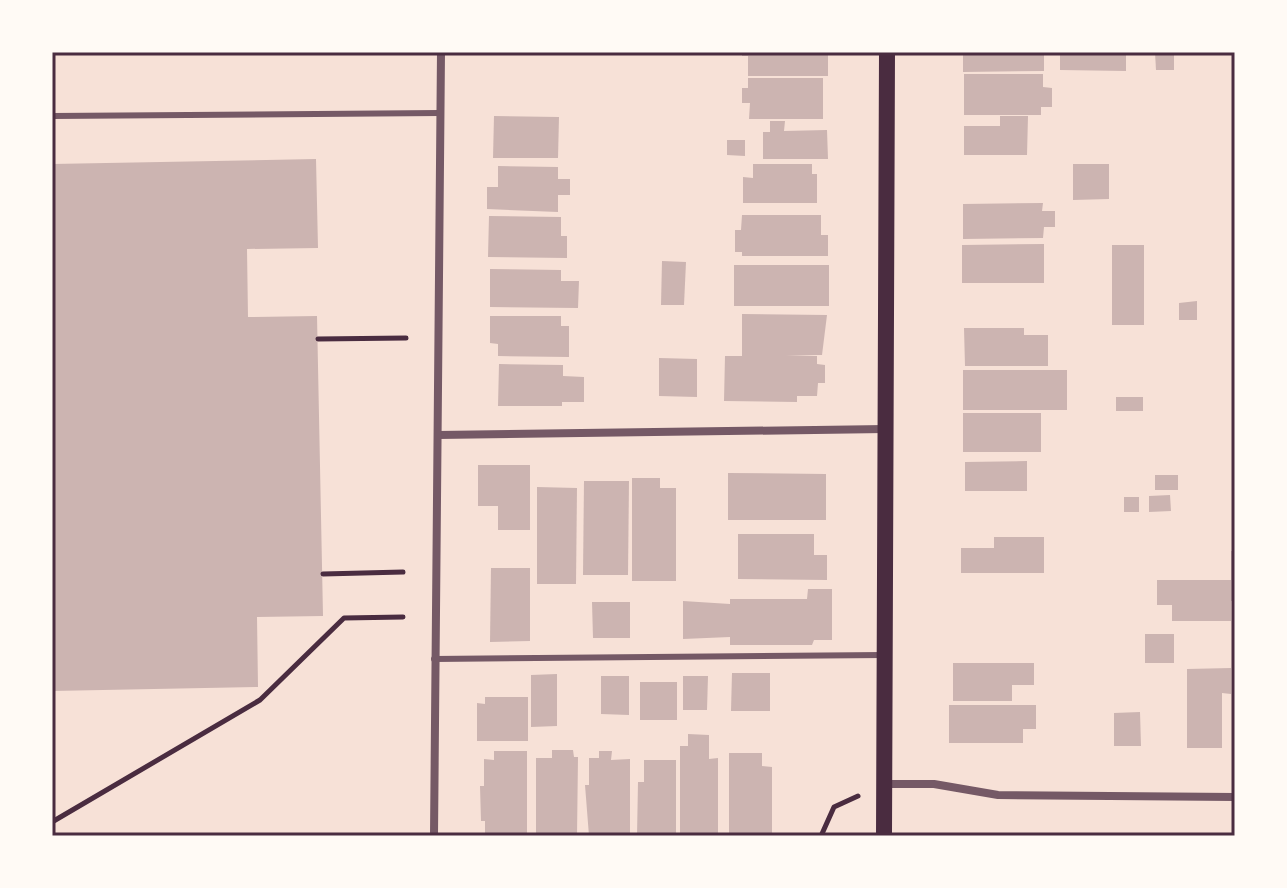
<svg xmlns="http://www.w3.org/2000/svg" width="1287" height="888" font-family="Arial,sans-serif">
<style>
.building{fill:#ccb4b1}
.lines{fill:none;stroke-linecap:round;stroke-linejoin:round}
.path{stroke:#4a2c40;stroke-width:5}
.service{stroke:#755966;stroke-width:6}
.minor{stroke:#755966;stroke-width:8}
.secondary{stroke:#4a2c40;stroke-width:16}
.neatline{fill:none;stroke:#4a2c40;stroke-width:3}
</style>
<rect width="100%" height="100%" fill="#f7e1d7"/>
<!-- building -->
<g class="building">
<polygon points="742,52 828,52 828,76 748,76 748,56 742,56"/>
<polygon points="963,52 1044,52 1044,71 963,72"/>
<polygon points="1060,52 1126,52 1126,71 1060,70"/>
<polygon points="1155,52 1174,52 1174,70 1156,70"/>
<polygon points="964,74 1043,74 1043,87 1052,88 1052,107 1041,107 1041,115 964,115"/>
<polygon points="748,78 823,78 823,119 749,119 750,103 742,103 742,88 748,88"/>
<polygon points="494,116 559,117 558,158 493,158"/>
<polygon points="1000,116 1028,116 1027,155 964,155 964,126 1000,126"/>
<polygon points="770,121 785,121 784,131 827,130 828,159 763,159 763,132 770,132"/>
<polygon points="727,140 745,140 745,156 727,155"/>
<polygon points="316,159 318,248 247,249 248,317 317,316 323,616 257,617 258,687 52,691 52,164"/>
<polygon points="753,164 812,164 812,174 817,174 817,203 743,203 743,177 753,178"/>
<polygon points="1073,164 1109,164 1109,199 1073,200"/>
<polygon points="498,166 558,167 558,179 570,179 570,195 558,195 558,212 487,209 487,187 498,187"/>
<polygon points="1043,203 1042,211 1055,211 1055,227 1044,227 1043,238 963,239 963,204"/>
<polygon points="742,215 821,215 821,235 828,235 828,256 742,256 742,252 735,252 735,230 741,230"/>
<polygon points="489,216 561,217 561,236 567,236 567,258 488,257"/>
<polygon points="1044,244 1044,283 962,283 962,245"/>
<rect x="1112" y="245" width="32" height="80"/>
<polygon points="662,261 686,262 684,305 661,305"/>
<rect x="734" y="265" width="95" height="41"/>
<polygon points="490,269 561,270 561,281 579,281 578,308 490,307"/>
<polygon points="1197,301 1197,320 1179,320 1179,303"/>
<polygon points="742,314 827,315 822,355 786,355 817,356 817,364 825,365 825,383 818,383 817,396 797,396 797,402 724,401 725,356 742,356"/>
<polygon points="490,316 561,316 561,326 569,326 569,357 498,356 498,344 490,343"/>
<polygon points="964,328 1024,328 1024,335 1048,335 1048,366 965,366"/>
<polygon points="659,358 697,359 697,397 659,396"/>
<polygon points="499,364 563,365 563,376 584,377 584,402 562,402 562,406 498,406"/>
<rect x="963" y="370" width="104" height="40"/>
<rect x="1116" y="397" width="27" height="14"/>
<rect x="963" y="413" width="78" height="39"/>
<polygon points="1027,461 1027,491 965,491 965,462"/>
<polygon points="478,465 530,465 530,530 498,530 498,506 478,506"/>
<polygon points="728,473 826,474 826,520 728,520"/>
<rect x="1155" y="475" width="23" height="15"/>
<polygon points="632,478 660,478 660,488 676,488 676,581 632,581"/>
<polygon points="584,481 629,481 628,575 583,575"/>
<polygon points="537,487 577,488 576,584 537,584"/>
<polygon points="1170,495 1171,511 1149,512 1149,496"/>
<rect x="1124" y="497" width="15" height="15"/>
<polygon points="738,534 814,534 814,555 827,555 827,580 738,579"/>
<polygon points="994,537 1044,537 1044,573 961,573 961,548 994,548"/>
<polygon points="1231,551 1235,551 1235,601 1231,601 1231,621 1172,621 1172,605 1157,605 1157,580 1231,580"/>
<polygon points="491,568 530,568 530,641 490,642"/>
<polygon points="808,589 832,589 832,640 814,640 812,645 730,645 730,637 683,639 683,601 730,604 730,599 807,599"/>
<polygon points="592,602 630,602 630,638 593,638"/>
<rect x="1145" y="634" width="29" height="29"/>
<polygon points="953,663 1034,663 1034,685 1012,685 1012,701 953,701"/>
<polygon points="1231,668 1231,694 1222,693 1222,748 1187,748 1187,669"/>
<polygon points="732,673 770,673 770,711 731,711"/>
<polygon points="557,674 557,726 531,727 531,675"/>
<polygon points="601,676 629,676 629,715 601,714"/>
<polygon points="683,676 708,676 707,710 683,710"/>
<rect x="640" y="682" width="37" height="38"/>
<polygon points="485,697 528,697 528,741 477,741 477,703 485,704"/>
<polygon points="949,705 1036,705 1036,729 1023,729 1023,743 949,743"/>
<polygon points="1140,712 1141,746 1114,746 1114,713"/>
<polygon points="688,734 709,735 709,759 718,758 718,836 680,836 680,746 688,746"/>
<polygon points="552,750 573,750 574,757 578,757 577,836 536,836 536,758 552,758"/>
<polygon points="494,751 527,751 527,836 485,836 485,821 481,821 480,786 484,786 484,759 494,760"/>
<polygon points="599,751 612,751 611,760 630,759 630,836 589,836 585,785 589,785 589,758 599,758"/>
<polygon points="729,753 762,753 762,766 772,767 772,836 729,836"/>
<polygon points="644,760 676,760 676,836 637,836 638,782 644,782"/>
</g>
<g class="lines">
<!-- path -->
<g class="path">
<polyline points="318,339 406,338"/>
<polyline points="323,574 403,572"/>
<polyline points="52,822 260,700 344,618 403,617"/>
<polyline points="821,836 834,807 858,796"/>
</g>
<!-- service -->
<g class="service">
<polyline points="52,116 440,113"/>
<polyline points="434,659 884,655"/>
</g>
<!-- minor -->
<g class="minor">
<polyline points="438,435 885,429"/>
<polyline points="885,784 934,784 998,795 1235,797"/>
<polyline points="434,836 441,52"/>
</g>
<!-- secondary -->
<polyline class="secondary" points="884,836 887,52"/>
</g>
<!-- border -->
<rect width="1287" height="888" fill="none" stroke="#fffaf5" stroke-width="108"/>
<rect x="54" y="54" width="1179" height="780" class="neatline"/>
</svg>
